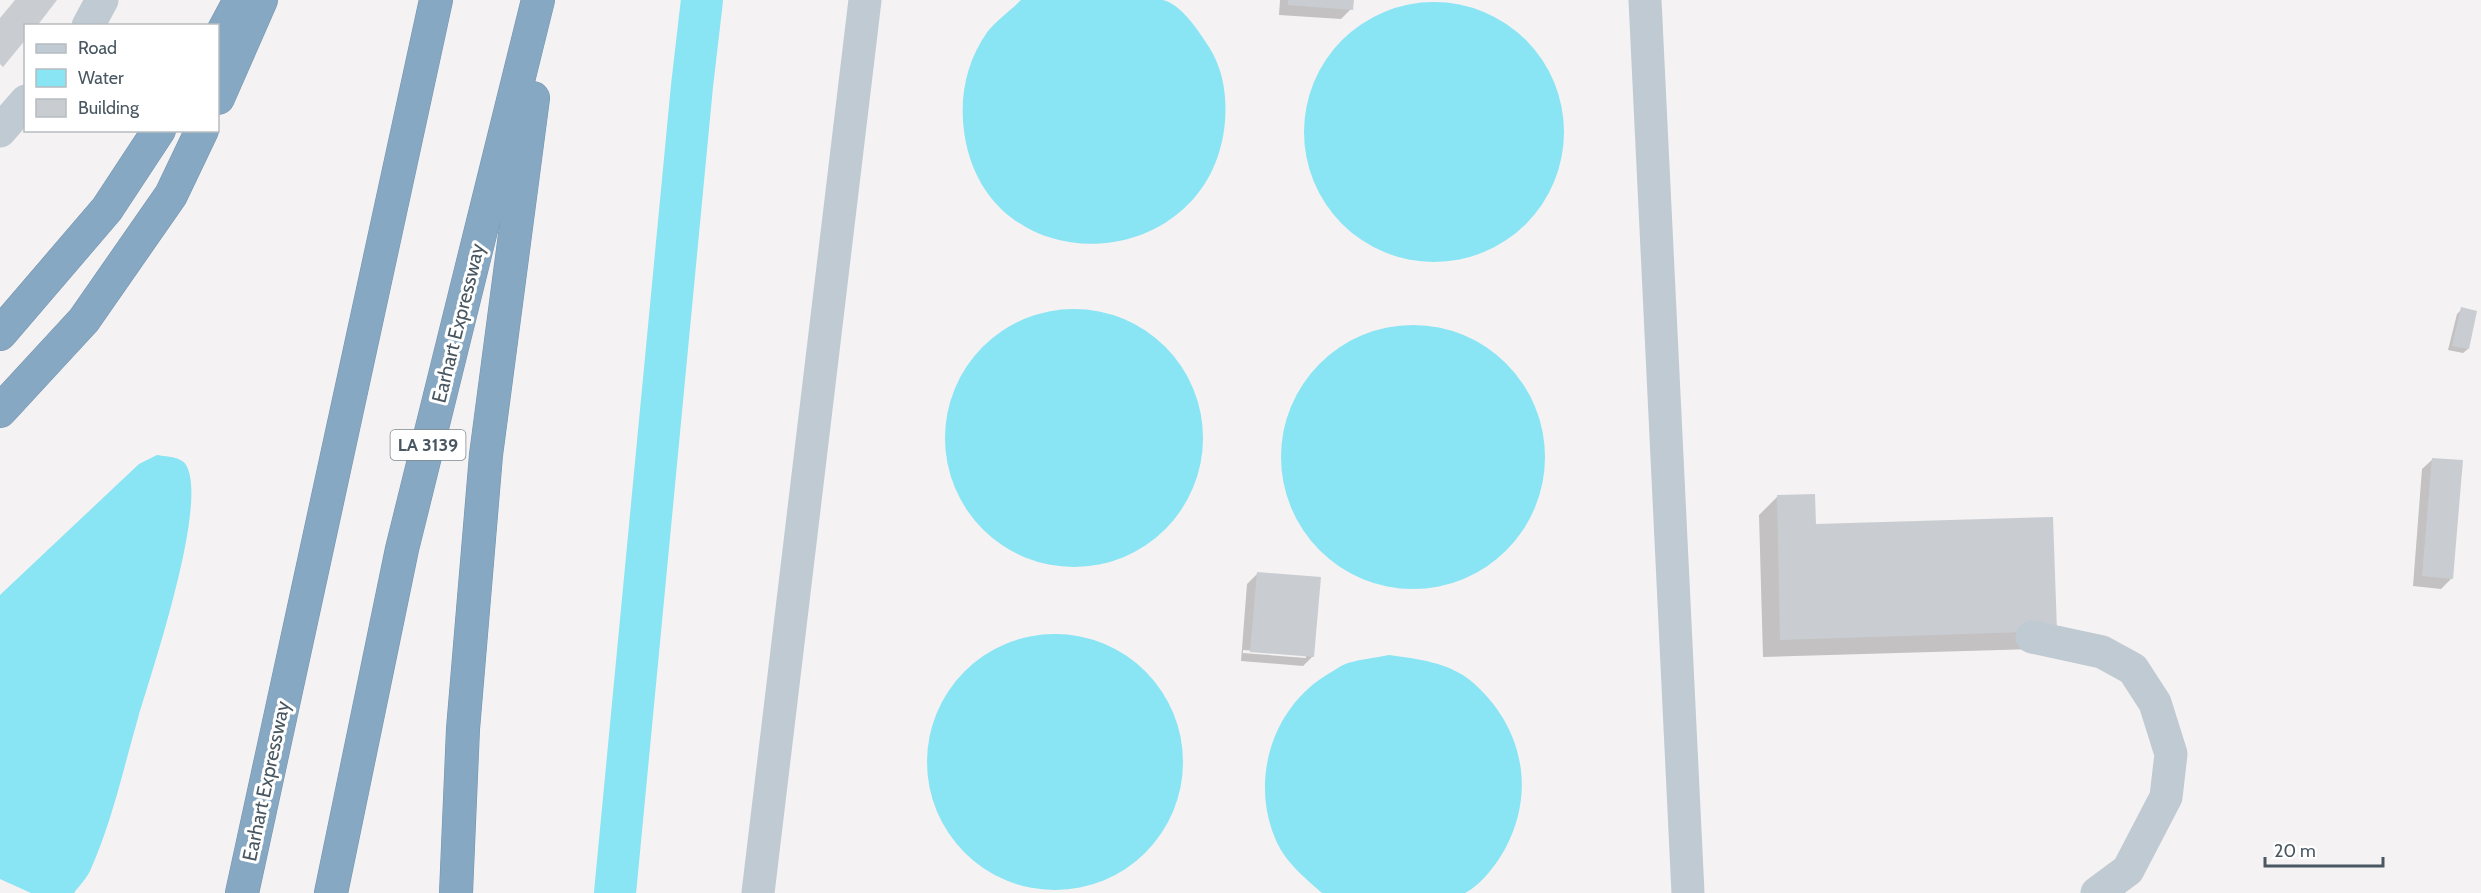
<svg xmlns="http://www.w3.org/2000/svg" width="2481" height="893" font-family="Cabin,sans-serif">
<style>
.water{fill:#89e4f3}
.shadow{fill:#0003;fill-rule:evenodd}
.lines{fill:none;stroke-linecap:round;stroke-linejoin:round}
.canal{stroke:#89e4f3;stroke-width:42}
.building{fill:#c9cdd2}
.highway-casing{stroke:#7293af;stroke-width:34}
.minor{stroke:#bfcad2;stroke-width:33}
.highway{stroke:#87a8c3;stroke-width:33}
.labels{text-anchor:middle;stroke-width:6;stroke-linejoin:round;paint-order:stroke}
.shield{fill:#fff;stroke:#7f8990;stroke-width:1.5}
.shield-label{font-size:18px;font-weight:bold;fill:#485761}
.street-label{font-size:20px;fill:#485761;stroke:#fff}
</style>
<rect width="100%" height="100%" fill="#f4f2f2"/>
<!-- water -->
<g class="water">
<path d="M1021,0C1054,0 1088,0 1121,0C1134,0 1149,0 1162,0C1181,3 1199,32 1209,47C1223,69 1227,95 1225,121C1213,272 997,289 966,143C958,103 964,65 988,31C997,20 1011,10 1021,0Z"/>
<circle cx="1434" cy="132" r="130"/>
<circle cx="1074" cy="438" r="129"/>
<circle cx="1413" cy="457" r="132"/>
<path d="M157,455C168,457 184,456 188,469C205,513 153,668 138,718C123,770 112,822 90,871C86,879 79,886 74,893H31L0,879V595L139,464Z"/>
<circle cx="1055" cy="762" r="128"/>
<path d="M1389,655C1417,659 1448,662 1471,681C1522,724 1537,790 1505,849C1496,865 1481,885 1465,893H1322C1304,877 1284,861 1275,838C1250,778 1273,707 1328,674C1334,671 1341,665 1348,663C1361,659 1375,658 1389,655Z"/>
</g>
<!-- shadow -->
<g class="shadow">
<polygon points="1280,0 1352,0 1351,9 1341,19 1279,15"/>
<polygon points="2462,309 2468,349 2463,353 2448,350 2457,314"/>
<polygon points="2433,459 2451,579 2441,589 2413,586 2422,469"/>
<polygon points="1777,497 1814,526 2052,519 2037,649 1763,657 1759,515"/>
<path d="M1257,574L1313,656L1303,666L1241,661L1247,584ZM1243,650L1306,655V658L1243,653Z"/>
</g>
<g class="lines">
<!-- canal -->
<polyline class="canal" points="615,893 692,86 702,0"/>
</g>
<!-- building -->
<g class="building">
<polygon points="15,0 57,0 37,26 26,26 26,39 3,67 0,64 0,18"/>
<polygon points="1288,0 1354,0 1353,10 1288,5"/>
<polygon points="2461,307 2477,311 2469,349 2452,346"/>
<polygon points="2432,458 2463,460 2453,579 2422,576"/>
<polygon points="1815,494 1816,524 2053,517 2057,631 1780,640 1777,495"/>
<polygon points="1257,572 1321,577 1314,657 1250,652"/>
</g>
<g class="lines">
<!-- highway casing -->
<g class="highway-casing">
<g id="highway">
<polyline points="218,41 240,0"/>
<polyline points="218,98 261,0"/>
<polyline points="0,334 107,209 159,130"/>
<polyline points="0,411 84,320 171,195 202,130"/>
<polyline points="242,893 436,0"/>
<polyline points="331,893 402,549 538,0"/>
<polyline points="456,893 463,729 486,455 533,98"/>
</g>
</g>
<!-- minor -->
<g class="minor">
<polyline points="1645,0 1688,893"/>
<polyline points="88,26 102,0"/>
<polyline points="0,131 26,101"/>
<polyline points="2032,637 2102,652 2133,669 2155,703 2171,754 2166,797 2128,870 2097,893"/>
<polyline points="758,893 865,0"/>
</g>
<!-- highway -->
<use href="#highway" class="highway"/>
</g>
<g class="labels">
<!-- shield labels -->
<rect class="shield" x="390.5" y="430" width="75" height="30" rx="4.5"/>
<g class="shield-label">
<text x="428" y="451">LA 3139</text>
</g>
<!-- street labels -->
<g class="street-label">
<text transform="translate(458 323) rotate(-76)" y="7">Earhart Expressway</text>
<text transform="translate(266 781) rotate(-78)" y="7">Earhart Expressway</text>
</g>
</g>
<!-- legend -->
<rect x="24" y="24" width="195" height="108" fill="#ffffff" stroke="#b6bcc0" stroke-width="1.5"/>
<rect x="36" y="44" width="30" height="9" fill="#bfcad2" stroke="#b6bcc0" stroke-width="1.5"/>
<text x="78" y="54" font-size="18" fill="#485761">Road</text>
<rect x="36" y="69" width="30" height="18" fill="#89e4f3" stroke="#b6bcc0" stroke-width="1.5"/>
<text x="78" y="84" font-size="18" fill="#485761">Water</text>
<rect x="36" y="99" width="30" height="18" fill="#c9cdd2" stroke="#b6bcc0" stroke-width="1.5"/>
<text x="78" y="114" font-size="18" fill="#485761">Building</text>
<!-- scale -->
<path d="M2265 857v9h118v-9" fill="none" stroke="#485761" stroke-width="3"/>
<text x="2274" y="857" font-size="18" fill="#485761" stroke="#ffffff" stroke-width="4.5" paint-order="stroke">20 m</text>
</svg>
